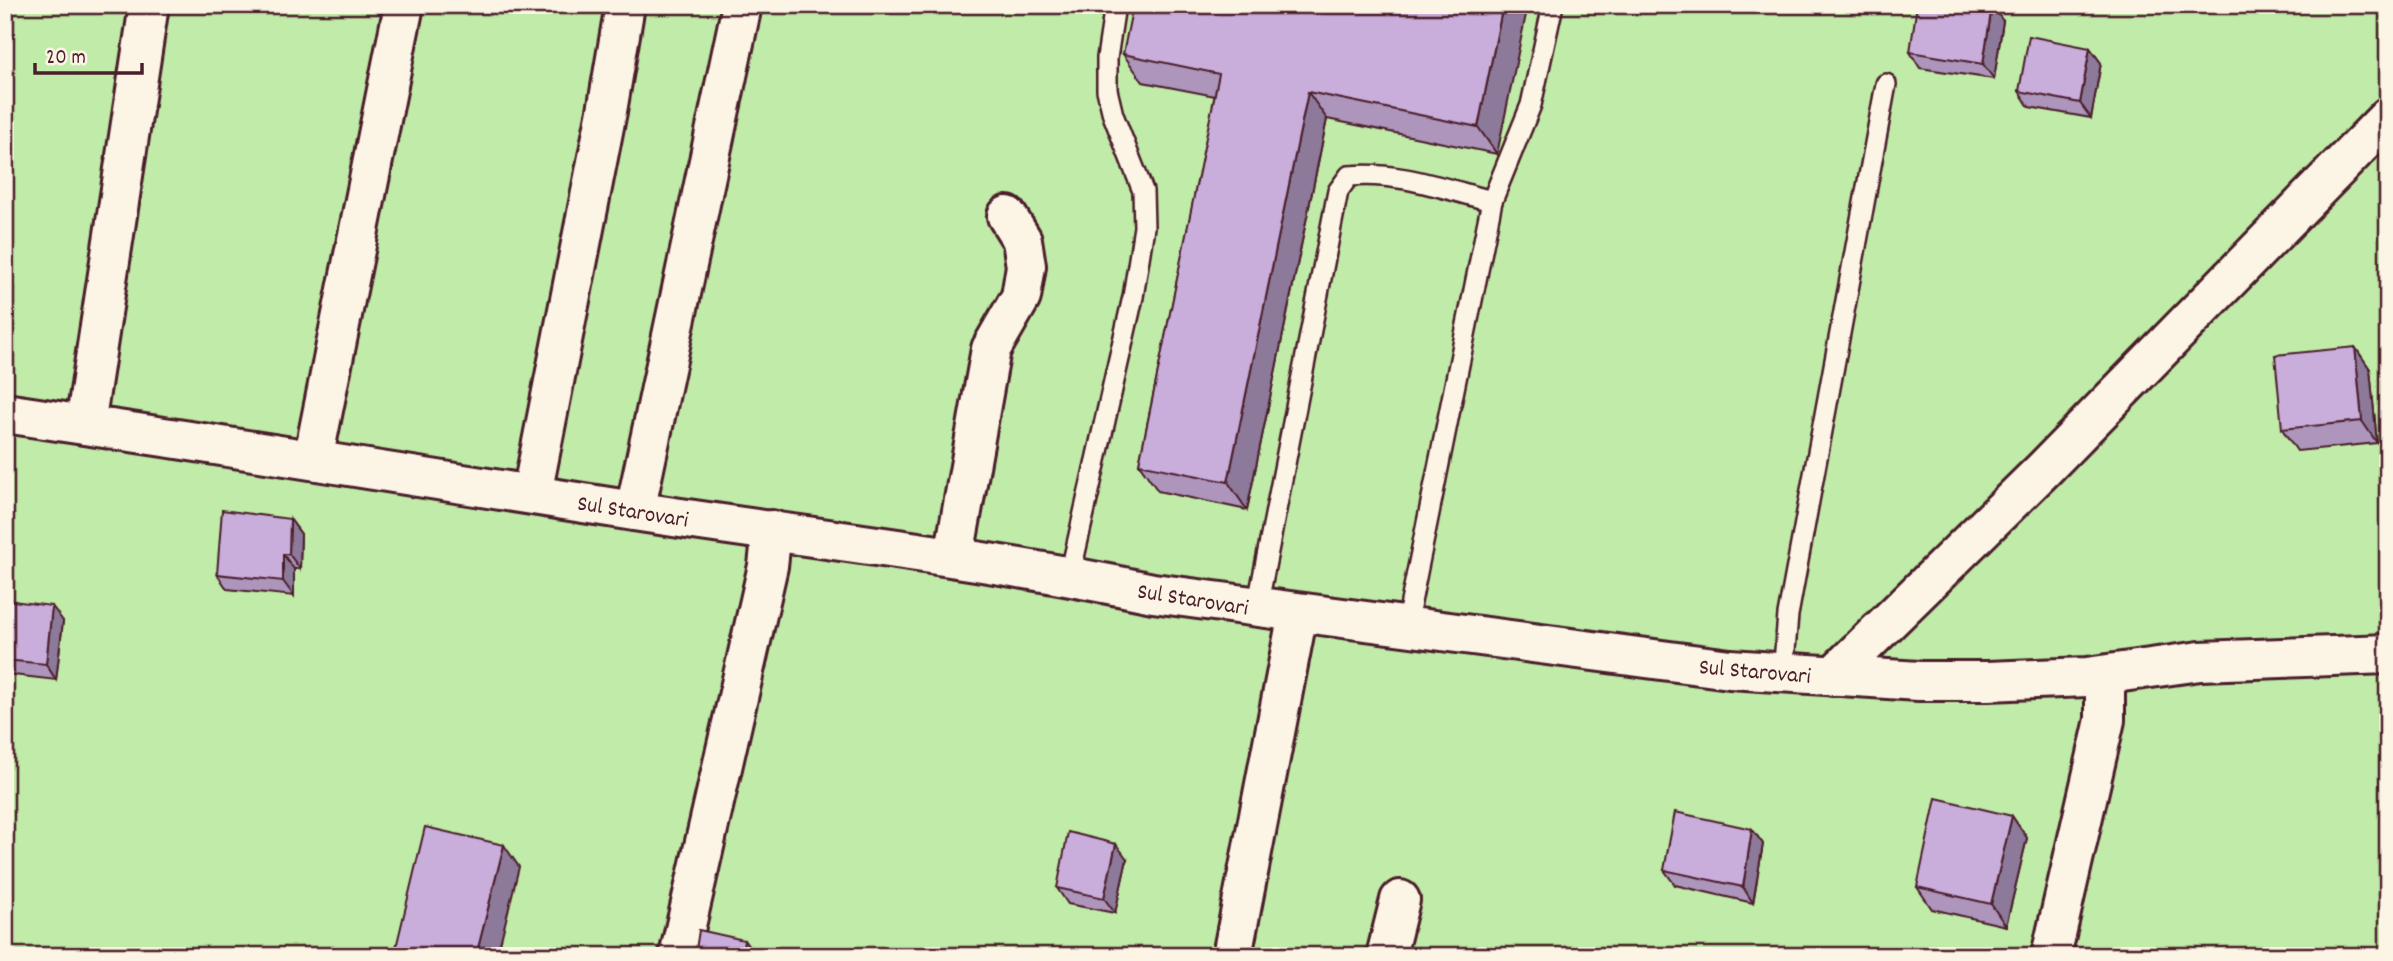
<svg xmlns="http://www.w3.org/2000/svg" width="2393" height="961" font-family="Dekko,sans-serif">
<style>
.green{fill:#c0eba8;stroke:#85856a;stroke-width:2}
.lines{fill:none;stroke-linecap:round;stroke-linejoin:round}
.service-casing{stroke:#4a1f2b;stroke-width:24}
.minor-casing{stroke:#4a1f2b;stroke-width:44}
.tertiary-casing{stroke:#4a1f2b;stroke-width:44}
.secondary-casing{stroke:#4a1f2b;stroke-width:44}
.service{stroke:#fcf5e5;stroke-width:19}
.minor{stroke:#fcf5e5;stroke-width:38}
.tertiary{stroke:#fcf5e5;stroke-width:38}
.secondary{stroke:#fcf5e5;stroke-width:38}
.wall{fill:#ad95bc;stroke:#4a1f2b;stroke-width:2}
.shaded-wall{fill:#8d7999;stroke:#4a1f2b;stroke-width:2}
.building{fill:#c9addb;stroke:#4a1f2b;stroke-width:2}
.labels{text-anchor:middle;stroke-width:6;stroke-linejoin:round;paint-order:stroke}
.street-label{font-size:23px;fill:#4a1f2b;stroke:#fcf5e5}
</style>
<rect width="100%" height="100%" fill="#fcf5e5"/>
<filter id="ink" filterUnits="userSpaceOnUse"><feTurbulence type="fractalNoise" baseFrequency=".0143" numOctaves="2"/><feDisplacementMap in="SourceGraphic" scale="14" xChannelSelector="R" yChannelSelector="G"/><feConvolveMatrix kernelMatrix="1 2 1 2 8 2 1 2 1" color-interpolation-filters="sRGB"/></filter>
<g filter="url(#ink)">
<!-- green -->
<rect class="green" x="5" y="5" width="2383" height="951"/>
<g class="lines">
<!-- service casing -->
<g class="service-casing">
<g id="service">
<polyline points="1070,575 1133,297 1144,227 1143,191 1113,115 1107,90 1107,58 1115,5"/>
<path d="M1257,608L1338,191L1349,176C1397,171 1445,189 1492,201"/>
<polyline points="1406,627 1492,201 1531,105 1553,5"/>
<polyline points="1783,674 1788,615 1886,84"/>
</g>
</g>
<!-- minor casing -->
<g class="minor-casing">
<g id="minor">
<polyline points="85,425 149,5"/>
<polyline points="313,460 404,5"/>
<polyline points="532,494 607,111 625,5"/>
<polyline points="635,511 742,5"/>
<polyline points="954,556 991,349 1021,297 1026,266 1022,240 1007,216"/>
<polyline points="679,956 768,566 772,530"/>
<polyline points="1232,956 1298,613"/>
<polyline points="1386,956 1400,900"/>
<polyline points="2051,956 2105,720 2105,675"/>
</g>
</g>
<!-- tertiary casing -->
<g class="tertiary-casing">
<polyline id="tertiary" points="1833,676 2043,470 2388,117"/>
</g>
<!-- secondary casing -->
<g class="secondary-casing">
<path id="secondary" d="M5,413C215,444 425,478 634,511C808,538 982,557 1153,593L1730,669L1919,681H1988L2087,677L2200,661L2388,654"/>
</g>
<!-- service -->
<use href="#service" class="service"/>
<!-- minor -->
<use href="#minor" class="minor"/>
<!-- tertiary -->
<use href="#tertiary" class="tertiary"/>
<!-- secondary -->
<use href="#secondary" class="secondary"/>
</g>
<!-- wall -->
<g class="wall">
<polygon points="1400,8 1497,154 1327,119 1247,510 1158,491 1139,464 1215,96 1143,82 1123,54"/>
<polygon points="2003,21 1994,79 1920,68 1910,52"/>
<polygon points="2090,48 2101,63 2091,118 2029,107 2019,91"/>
<polygon points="2355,347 2370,369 2377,443 2297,451 2282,429"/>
<polygon points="290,519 301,534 300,569 294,569 294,596 227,589 217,574"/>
<polygon points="5,600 63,621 56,680 5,674"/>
<polygon points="2012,816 2027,838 2006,926 1932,909 1917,887"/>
<polygon points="1752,829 1763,844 1753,903 1675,885 1664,870"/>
<polygon points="1127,859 1115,913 1068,904 1057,888"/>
</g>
<!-- shaded-wall -->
<g class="shaded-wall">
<polygon points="1503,5 1528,5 1497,154 1478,127"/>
<polygon points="1992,6 2003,21 1994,79 1983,64"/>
<polygon points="2090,48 2101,63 2091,118 2080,103"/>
<polygon points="1308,92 1327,119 1247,510 1228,482"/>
<polygon points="2355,347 2370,369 2377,443 2362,421"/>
<polygon points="290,519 301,534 300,569 289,554"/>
<polygon points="283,554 294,569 294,596 283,581"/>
<polygon points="52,606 63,621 56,680 46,664"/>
<polygon points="2012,816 2027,838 2006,926 1991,904"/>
<polygon points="1752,829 1763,844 1753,903 1743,887"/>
<polygon points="1116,844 1127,859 1115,913 1104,898"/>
<polygon points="504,845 519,867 497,956 476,956"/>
<polygon points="744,940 755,955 755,956 742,956"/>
</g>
<!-- building -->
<g class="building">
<polygon points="1133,5 1386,5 1400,8 1401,5 1503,5 1478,127 1308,92 1228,482 1139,464 1219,74 1123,54"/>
<polygon points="1917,5 1992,6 1983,64 1910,52"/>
<polygon points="2029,36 2090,48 2080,103 2019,91"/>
<polygon points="2355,347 2362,421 2282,429 2275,355"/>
<polygon points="222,510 290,519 289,554 283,554 283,581 217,574"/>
<polygon points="5,600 52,606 46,664 5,660"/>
<polygon points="1936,798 2012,816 1991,904 1917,887"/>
<polygon points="1675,812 1752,829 1743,887 1664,870"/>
<polygon points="425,827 504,845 476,956 394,956"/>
<polygon points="1068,832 1116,844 1104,898 1057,888"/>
<polygon points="699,930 744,940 742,956 695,956"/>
</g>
</g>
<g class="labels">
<!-- street labels -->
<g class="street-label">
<text transform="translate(633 510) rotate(9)" y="8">Sul Starovari</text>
<text transform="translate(1193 598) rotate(9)" y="8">Sul Starovari</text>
<text transform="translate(1755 670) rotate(5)" y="8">Sul Starovari</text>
</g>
</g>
<!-- margin -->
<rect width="2393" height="961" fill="none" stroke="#fcf5e5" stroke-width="28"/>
<rect x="14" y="14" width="2365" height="933" fill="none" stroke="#4a1f2b" stroke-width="2.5" filter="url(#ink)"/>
<!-- scale -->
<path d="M35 63v10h107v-10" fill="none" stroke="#4a1f2b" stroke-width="3.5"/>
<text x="46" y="63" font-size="21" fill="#4a1f2b" stroke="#fcf5e5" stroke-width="5" paint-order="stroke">20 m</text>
</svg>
